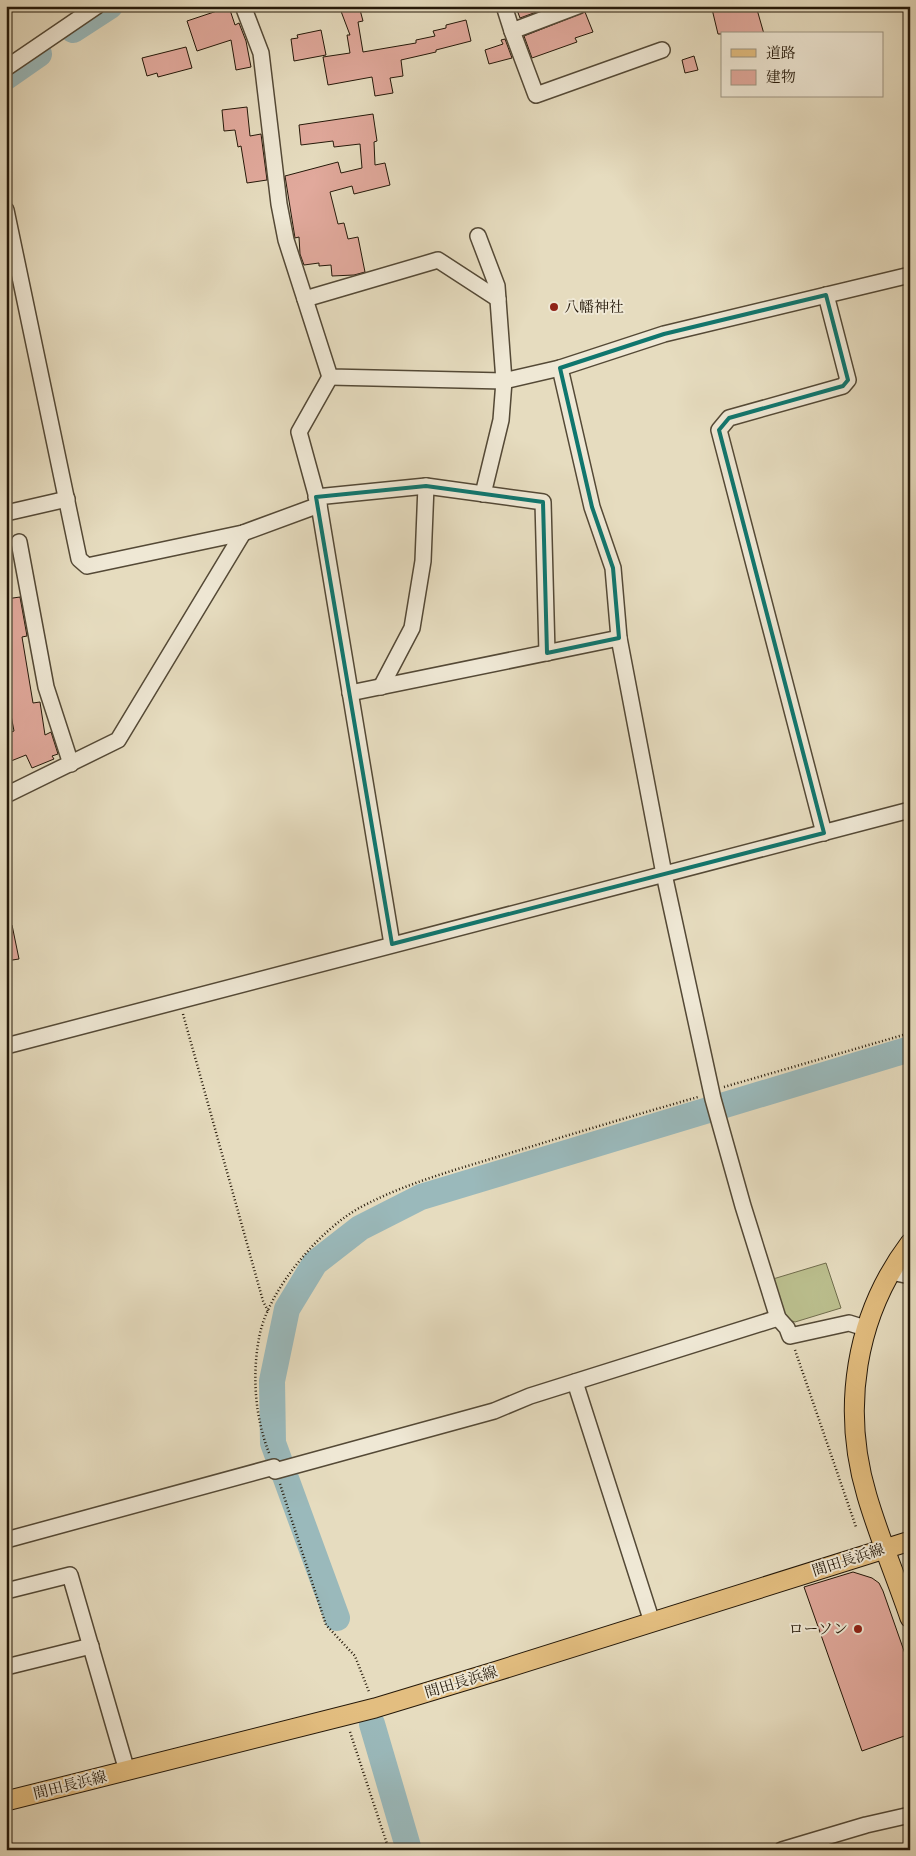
<svg xmlns="http://www.w3.org/2000/svg" width="916" height="1856" font-family="'IM FELL English','Noto Serif JP',serif">
<style>
.green{fill:#bbbf8e;stroke:#706c4c}
.lines{fill:none;stroke-linecap:round;stroke-linejoin:round}
.river{stroke:#9ab9bb;stroke-width:26}
.building{fill:#e1a99c;stroke:#241809}
.minor-casing{stroke:#544936;stroke-width:18}
.major-casing{stroke:#241809;stroke-width:21}
.path{stroke:#241809;stroke-width:2.5;stroke-dasharray:1 2.5;stroke-linecap:butt}
.minor{stroke:#efe8d5;stroke-width:15}
.major{stroke:#e3be80;stroke-width:19}
.marked{fill:none;stroke:#0f766e;stroke-width:4;stroke-linejoin:round}
.poi-dot{fill:#8f2418;stroke:#efe8d5;stroke-width:2}
.labels{text-anchor:middle;stroke-width:4;stroke-linejoin:round;paint-order:stroke}
.poi-label{font-size:15px;fill:#241809;stroke:#efe8d5;text-anchor:start}
.street-label{font-size:15px;fill:#241809;stroke:#efe8d5}
</style>
<rect width="100%" height="100%" fill="#e6dcbf"/>
<filter id="stains"><feTurbulence type="fractalNoise" baseFrequency=".004" numOctaves="4"/><feColorMatrix values="0 0 0 0 .2 0 0 0 0 .09 0 0 0 0 .02 0 0 0 .5 -.17"/></filter>
<radialGradient id="worn" r=".72"><stop offset=".6" stop-color="#630" stop-opacity="0"/><stop offset="1" stop-color="#630" stop-opacity=".3"/></radialGradient>
<!-- green -->
<polygon class="green" points="826,1263 841,1308 795,1322 784,1318 773,1279"/>
<g class="lines">
<!-- river -->
<g class="river">
<polyline points="73,30 110,6"/>
<polyline points="6,77 39,54"/>
<polyline points="337,1618 273,1443 272,1381 287,1309 315,1263 360,1228 421,1197 910,1049"/>
<polyline points="372,1724 409,1850"/>
</g>
</g>
<!-- building -->
<g class="building">
<polygon points="339,6 359,6 363,21 358,22 363,52 416,43 416,40 435,36 433,31 446,28 446,25 466,20 471,41 436,50 436,52 401,60 403,76 390,78 393,93 375,96 372,77 328,85 323,57 350,53 347,35 350,35"/>
<polygon points="527,6 549,6 550,7 520,18 517,10"/>
<polygon points="722,6 756,6 764,34 718,34 712,9"/>
<polygon points="229,7 235,25 239,23 246,41 251,67 236,70 231,40 197,51 187,21"/>
<polygon points="585,12 593,32 575,38 577,42 532,58 524,36"/>
<polygon points="321,30 326,55 294,61 291,39 298,38 297,35"/>
<polygon points="505,39 512,58 489,64 485,50 503,44 501,40"/>
<polygon points="186,47 192,68 158,77 157,73 147,76 142,58"/>
<polygon points="694,56 698,70 685,73 682,60"/>
<polygon points="247,107 250,136 261,134 267,180 247,183 241,146 238,147 235,130 224,131 222,110"/>
<polygon points="373,114 377,141 374,142 375,165 385,163 390,185 354,194 352,186 330,192 338,224 344,223 348,239 358,237 365,272 354,275 332,276 331,265 319,266 319,263 304,265 300,254 299,237 295,238 285,176 338,162 341,173 362,168 360,144 334,147 333,141 301,145 299,125"/>
<polygon points="20,597 27,636 22,637 33,703 40,702 45,735 51,732 58,754 52,756 54,759 32,768 26,755 6,763 6,734 14,731 6,689 6,599"/>
<polygon points="12,925 19,959 6,961 6,926"/>
<polygon points="853,1572 872,1578 879,1583 883,1591 910,1668 910,1734 862,1751 804,1587"/>
</g>
<g class="lines">
<!-- minor casing -->
<g class="minor-casing">
<g id="minor">
<polyline points="243,6 261,53 279,204 286,240 330,377 504,381 560,368"/>
<polyline points="504,6 512,31 578,6"/>
<polyline points="512,31 536,95 662,50"/>
<polyline points="6,68 97,6"/>
<polyline points="6,210 79,559 87,566 243,533 319,505 299,432 330,377"/>
<polyline points="478,236 497,286 504,381 501,420 483,494"/>
<polyline points="305,299 438,260 498,299"/>
<polyline points="316,497 426,486 543,502 547,653"/>
<polyline points="319,505 392,944"/>
<polyline points="6,513 67,499"/>
<polyline points="19,542 46,687 71,764"/>
<polyline points="381,687 412,628 423,561 426,486"/>
<polyline points="350,693 619,638"/>
<polyline points="6,795 118,740 243,533"/>
<polyline points="824,833 719,430 729,418 843,386 848,380 826,295"/>
<polyline points="6,1046 910,810"/>
<polyline points="891,1272 910,1276"/>
<polyline points="865,1328 849,1323 790,1336 787,1328 778,1318 743,1206 713,1099 664,874 619,638 613,568 592,507 560,368 664,334 910,275"/>
<polyline points="575,1382 652,1622"/>
<polyline points="275,1471 494,1411 530,1396 778,1318"/>
<polyline points="6,1540 274,1467"/>
<polyline points="6,1591 70,1575 127,1771"/>
<polyline points="6,1667 91,1646"/>
<polyline points="782,1850 866,1825 910,1815"/>
</g>
</g>
<!-- major casing -->
<g class="major-casing">
<g id="major">
<path d="M910,1243C855,1316 841,1409 867,1496C879,1537 896,1577 910,1618"/>
<polyline points="6,1801 375,1708 497,1671 910,1541"/>
</g>
</g>
<!-- path -->
<g class="path">
<polyline points="183,1014 263,1301 268,1311"/>
<polyline points="724,1087 910,1033"/>
<polyline points="795,1350 856,1527"/>
<path d="M269,1453C255,1417 252,1376 259,1338C267,1291 320,1229 361,1207C408,1182 459,1169 510,1153C572,1134 635,1115 698,1097"/>
<polyline points="280,1484 326,1625 355,1656 369,1692"/>
<polyline points="350,1732 389,1850"/>
</g>
<!-- minor -->
<use href="#minor" class="minor"/>
<!-- major -->
<use href="#major" class="major"/>
</g>
<!-- marked area -->
<path class="marked" d="M826,295L848,380L843,386L729,418L719,430L824,833L392,944L316,497L426,486L543,502L547,653L619,638L613,568L592,507L560,368L664,334Z"/>
<!-- markers -->
<g class="poi-dot">
<circle cx="554" cy="307" r="5"/>
<circle cx="858" cy="1629" r="5"/>
</g>
<g class="labels">
<!-- poi labels -->
<g class="poi-label">
<text x="564" y="312">八幡神社</text>
<text x="848" y="1634" text-anchor="end">ローソン</text>
</g>
<!-- street labels -->
<g class="street-label">
<text transform="translate(848 1560) rotate(-18)" y="5">間田長浜線</text>
<text transform="translate(461 1682) rotate(-17)" y="5">間田長浜線</text>
<text transform="translate(70 1785) rotate(-14)" y="5">間田長浜線</text>
</g>
</g>
<!-- margin -->
<rect width="916" height="1856" fill="none" stroke="#e6dcbf" stroke-width="25"/>
<rect x="8" y="8" width="901" height="1841" fill="none" stroke="#241809" stroke-width="2.5"/>
<rect x="12" y="12" width="891" height="1831" fill="none" stroke="#241809"/>
<!-- legend -->
<rect x="721" y="32" width="162" height="65" fill="#efe8d5" stroke="#9e9583"/>
<rect x="731" y="49" width="25" height="8" fill="#e3be80" stroke="#9e9583"/>
<text x="766" y="58" font-size="15" fill="#241809">道路</text>
<rect x="731" y="70" width="25" height="15" fill="#e1a99c" stroke="#9e9583"/>
<text x="766" y="82" font-size="15" fill="#241809">建物</text>
<rect width="100%" height="100%" filter="url(#stains)"/>
<rect width="100%" height="100%" fill="url(#worn)"/>
</svg>
